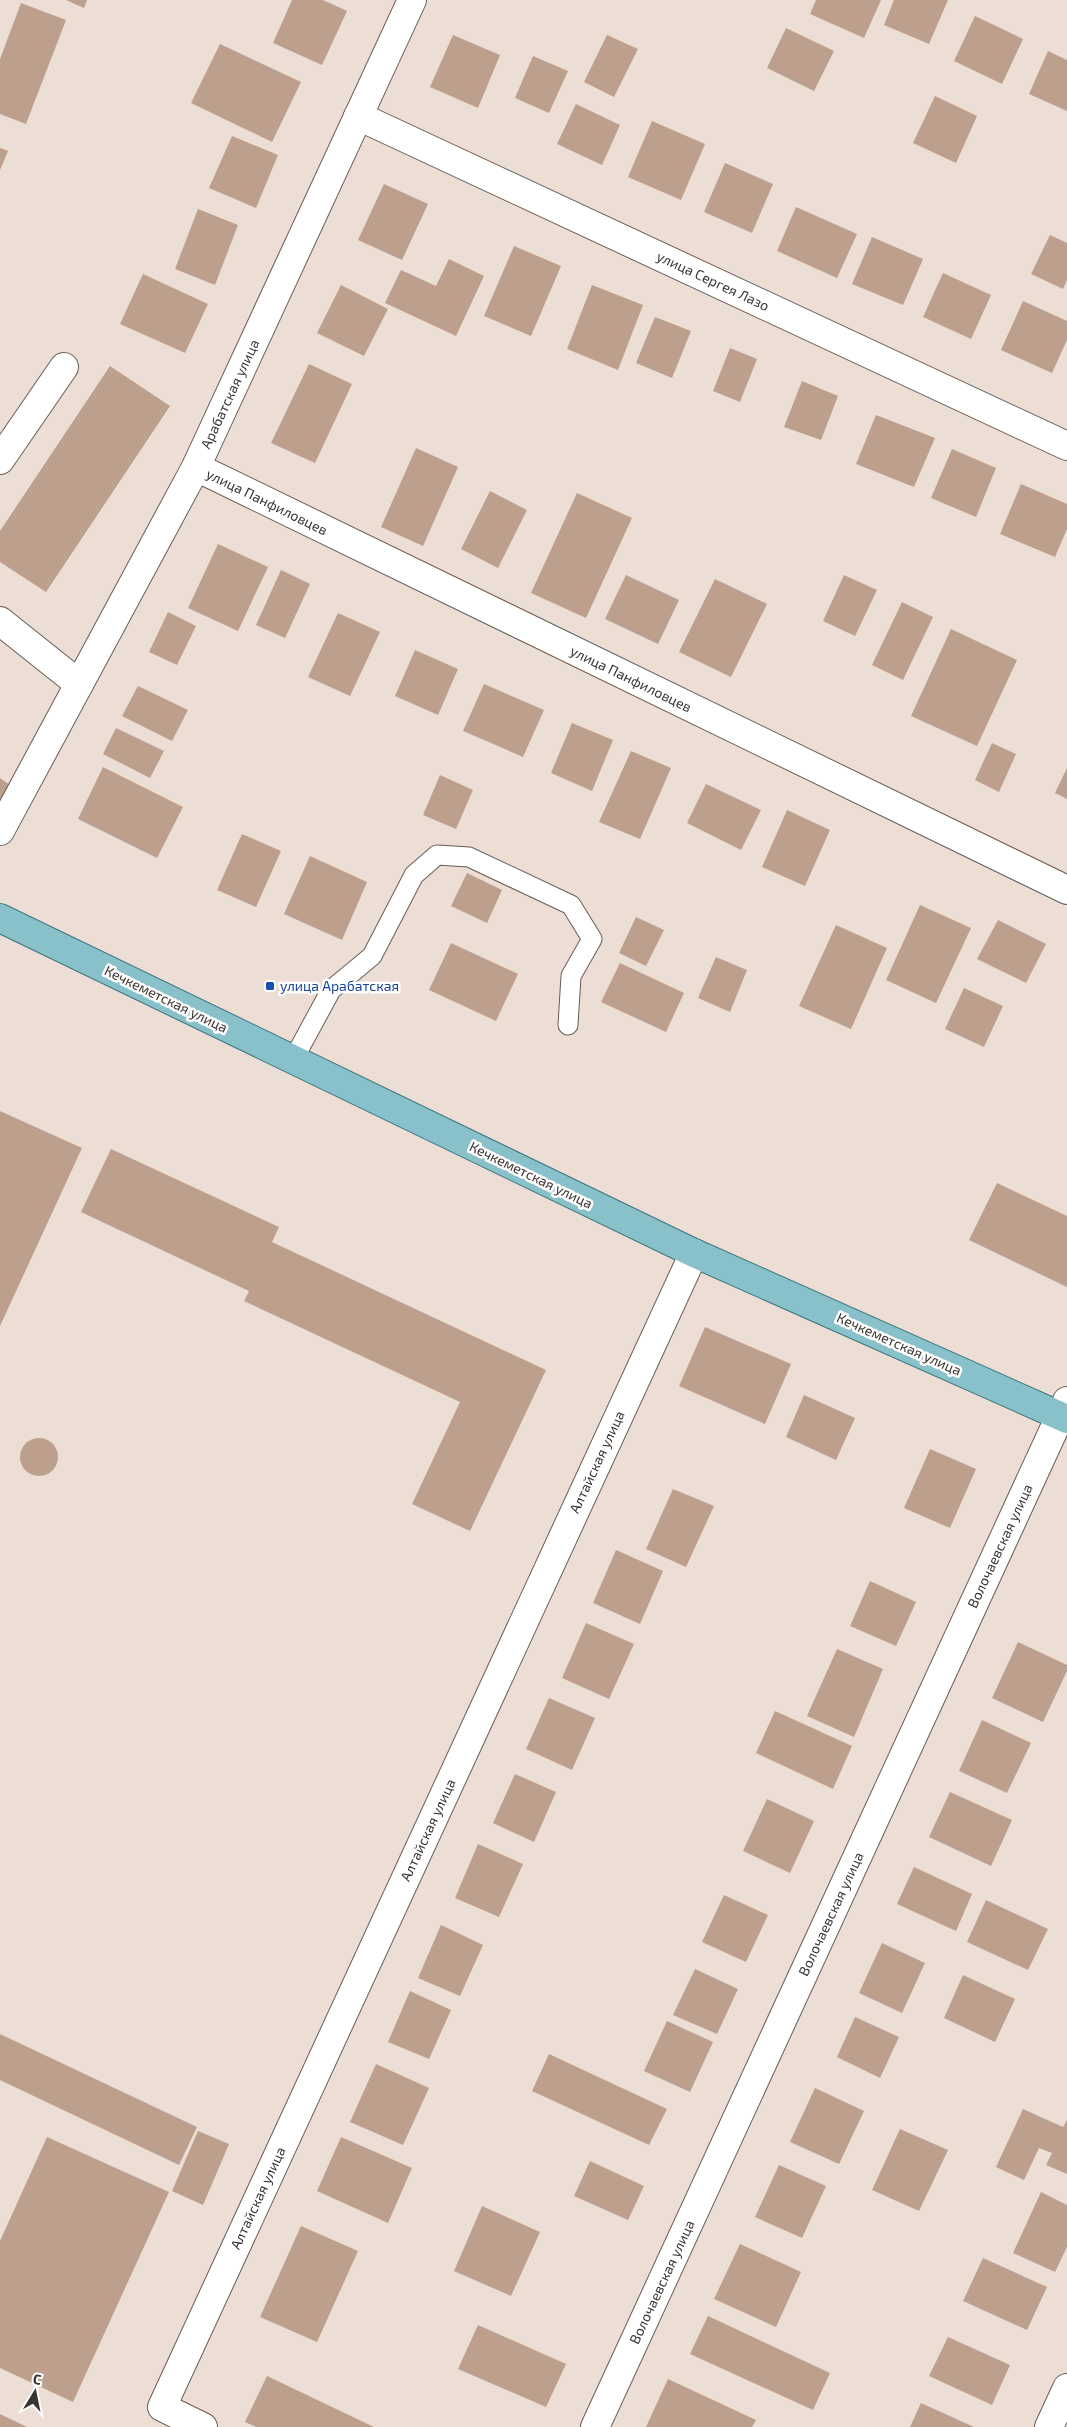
<svg xmlns="http://www.w3.org/2000/svg" width="1067" height="2427" font-family="'Exo 2',sans-serif">
<style>
.building{fill:#bca08d}
.lines{fill:none;stroke-linecap:round;stroke-linejoin:round}
.service-casing{stroke:#685d55;stroke-width:21}
.minor-casing{stroke:#685d55;stroke-width:30}
.primary-casing{stroke:#3b747f;stroke-width:30}
.service{stroke:#fff;stroke-width:19}
.minor{stroke:#fff;stroke-width:28}
.primary{stroke:#89c1cb;stroke-width:28}
.transit-dot{fill:#1a4fb4;stroke:#fff;stroke-width:2}
.labels{text-anchor:middle;stroke-width:5;stroke-linejoin:round;paint-order:stroke}
.street-label{font-size:14px;fill:#3a3431;stroke:#fff}
.transit-label{font-size:14px;fill:#164399;stroke:#fff;text-anchor:start}
</style>
<rect width="100%" height="100%" fill="#ecded5"/>
<!-- building -->
<g class="building">
<polygon points="66,0 87,0 84,8"/>
<polygon points="292,0 323,0 347,11 322,65 273,43"/>
<polygon points="816,0 881,0 864,38 810,14"/>
<polygon points="894,0 948,0 929,44 884,25"/>
<polygon points="21,3 66,20 26,124 0,114 0,59"/>
<polygon points="975,16 1023,39 1002,84 954,61"/>
<polygon points="786,28 834,51 814,91 767,68"/>
<polygon points="453,35 500,55 478,108 430,87"/>
<polygon points="607,35 638,49 614,97 584,82"/>
<polygon points="220,44 301,82 272,142 191,103"/>
<polygon points="1048,51 1067,60 1067,111 1029,94"/>
<polygon points="533,56 568,71 549,113 515,98"/>
<polygon points="935,96 977,116 956,163 913,143"/>
<polygon points="576,104 620,125 602,165 557,144"/>
<polygon points="652,121 705,144 681,200 628,177"/>
<polygon points="232,136 278,155 256,208 209,188"/>
<polygon points="0,148 8,151 0,170"/>
<polygon points="725,163 773,184 752,233 704,212"/>
<polygon points="384,184 428,204 402,260 358,240"/>
<polygon points="796,207 857,234 837,278 777,251"/>
<polygon points="198,209 238,225 215,285 175,269"/>
<polygon points="1050,235 1067,243 1067,280 1063,289 1031,274"/>
<polygon points="872,237 923,259 903,305 852,284"/>
<polygon points="514,246 561,266 531,336 484,316"/>
<polygon points="449,259 484,276 456,336 385,303 401,270 436,286"/>
<polygon points="943,273 991,295 971,339 923,317"/>
<polygon points="143,274 208,304 185,353 120,324"/>
<polygon points="341,285 388,309 364,356 317,333"/>
<polygon points="592,285 643,305 618,370 567,349"/>
<polygon points="1023,301 1067,321 1067,340 1052,373 1001,350"/>
<polygon points="655,317 691,331 672,378 636,363"/>
<polygon points="730,348 757,359 740,402 713,391"/>
<polygon points="309,364 352,384 315,463 271,443"/>
<polygon points="110,366 170,406 46,592 0,562 0,531"/>
<polygon points="802,381 838,396 821,440 784,427"/>
<polygon points="876,415 935,438 914,487 856,464"/>
<polygon points="416,448 458,467 423,546 381,527"/>
<polygon points="952,449 996,468 976,517 931,498"/>
<polygon points="1021,484 1067,504 1067,529 1055,557 1000,534"/>
<polygon points="490,491 527,510 498,568 461,549"/>
<polygon points="577,493 632,518 586,618 531,593"/>
<polygon points="218,544 268,567 238,631 188,608"/>
<polygon points="281,570 310,584 285,638 256,625"/>
<polygon points="626,575 679,600 658,644 605,619"/>
<polygon points="844,575 877,590 855,636 823,621"/>
<polygon points="715,579 767,604 731,677 679,652"/>
<polygon points="902,602 933,617 903,680 872,665"/>
<polygon points="168,612 196,626 177,665 149,652"/>
<polygon points="338,613 380,632 350,696 308,677"/>
<polygon points="951,629 1017,660 977,746 911,716"/>
<polygon points="415,650 458,669 438,715 395,696"/>
<polygon points="484,684 544,710 523,757 463,731"/>
<polygon points="138,686 188,710 172,741 122,716"/>
<polygon points="572,723 613,740 592,791 551,773"/>
<polygon points="116,728 164,751 150,778 103,754"/>
<polygon points="992,743 1016,754 999,792 975,780"/>
<polygon points="631,751 671,768 640,839 599,822"/>
<polygon points="103,767 183,807 157,858 78,819"/>
<polygon points="1067,768 1067,799 1055,793"/>
<polygon points="440,775 473,790 456,829 423,815"/>
<polygon points="0,778 10,785 0,799"/>
<polygon points="706,784 761,810 741,850 687,823"/>
<polygon points="787,810 830,830 805,886 762,867"/>
<polygon points="242,834 281,851 256,907 217,890"/>
<polygon points="310,856 367,882 342,940 284,914"/>
<polygon points="467,873 502,890 487,923 451,906"/>
<polygon points="920,905 971,928 936,1003 886,980"/>
<polygon points="636,917 664,930 646,966 619,953"/>
<polygon points="998,920 1046,944 1026,983 977,959"/>
<polygon points="836,925 887,948 851,1029 799,1006"/>
<polygon points="451,943 518,974 496,1021 429,990"/>
<polygon points="716,957 747,970 730,1012 698,998"/>
<polygon points="620,963 684,993 666,1032 601,1002"/>
<polygon points="964,988 1003,1006 984,1047 945,1029"/>
<polygon points="0,1111 82,1148 0,1326"/>
<polygon points="111,1149 279,1227 272,1242 546,1370 470,1531 412,1504 460,1402 244,1301 249,1291 81,1212"/>
<polygon points="997,1183 1067,1216 1067,1287 969,1240"/>
<polygon points="705,1327 791,1364 765,1424 679,1386"/>
<polygon points="804,1395 855,1418 836,1460 786,1437"/>
<circle cx="39" cy="1457" r="19"/>
<polygon points="930,1449 976,1469 950,1528 904,1508"/>
<polygon points="673,1489 714,1506 686,1567 646,1549"/>
<polygon points="616,1550 663,1571 640,1624 593,1603"/>
<polygon points="870,1581 916,1602 896,1646 850,1626"/>
<polygon points="586,1623 634,1644 609,1699 562,1678"/>
<polygon points="1018,1642 1067,1665 1067,1671 1043,1722 992,1698"/>
<polygon points="837,1649 883,1669 854,1737 807,1716"/>
<polygon points="549,1698 595,1718 572,1770 526,1749"/>
<polygon points="775,1711 852,1746 833,1789 756,1753"/>
<polygon points="982,1720 1031,1743 1007,1793 959,1771"/>
<polygon points="515,1774 556,1792 534,1842 493,1823"/>
<polygon points="950,1792 1012,1820 991,1866 929,1837"/>
<polygon points="767,1799 814,1821 790,1873 743,1851"/>
<polygon points="478,1844 523,1864 499,1917 455,1898"/>
<polygon points="914,1867 972,1894 956,1931 897,1904"/>
<polygon points="724,1895 768,1915 746,1962 702,1942"/>
<polygon points="986,1900 1048,1929 1028,1970 967,1942"/>
<polygon points="441,1925 483,1945 460,1996 418,1978"/>
<polygon points="882,1943 925,1963 902,2013 859,1993"/>
<polygon points="695,1969 738,1989 717,2034 673,2015"/>
<polygon points="963,1975 1015,1999 995,2042 944,2018"/>
<polygon points="410,1991 451,2010 429,2059 388,2042"/>
<polygon points="855,2017 899,2037 880,2078 837,2057"/>
<polygon points="667,2021 713,2042 690,2092 644,2071"/>
<polygon points="0,2034 197,2127 179,2165 0,2080"/>
<polygon points="549,2054 667,2109 649,2145 532,2091"/>
<polygon points="376,2064 429,2088 403,2145 350,2122"/>
<polygon points="815,2088 864,2111 839,2164 790,2142"/>
<polygon points="1023,2109 1063,2127 1067,2120 1067,2174 1046,2165 1052,2153 1039,2148 1024,2180 996,2167"/>
<polygon points="900,2129 948,2150 919,2211 872,2190"/>
<polygon points="198,2131 229,2144 203,2205 172,2191"/>
<polygon points="47,2137 169,2192 73,2402 0,2368 0,2241"/>
<polygon points="341,2137 412,2168 388,2223 317,2191"/>
<polygon points="590,2161 644,2186 628,2220 574,2196"/>
<polygon points="779,2165 826,2186 802,2238 755,2217"/>
<polygon points="1041,2192 1067,2205 1067,2247 1055,2272 1013,2253"/>
<polygon points="482,2206 540,2232 511,2296 454,2271"/>
<polygon points="301,2226 358,2251 317,2342 260,2317"/>
<polygon points="740,2244 801,2272 776,2327 714,2299"/>
<polygon points="983,2258 1047,2287 1027,2330 963,2301"/>
<polygon points="708,2316 830,2373 813,2410 690,2354"/>
<polygon points="478,2325 566,2364 546,2407 458,2369"/>
<polygon points="948,2337 1010,2365 992,2405 929,2376"/>
<polygon points="267,2376 374,2427 256,2427 245,2422"/>
<polygon points="668,2379 756,2420 752,2427 646,2427"/>
<polygon points="921,2403 974,2427 910,2427"/>
<polygon points="0,2414 27,2427 0,2427"/>
</g>
<g class="lines">
<!-- service casing -->
<g class="service-casing">
<polyline id="service" points="293,1060 331,990 372,956 414,875 437,855 469,857 571,905 592,939 571,976 568,1025"/>
</g>
<!-- minor casing -->
<g class="minor-casing">
<g id="minor">
<polyline points="358,116 1067,446"/>
<polyline points="0,460 64,367"/>
<polyline points="196,467 1067,890"/>
<polyline points="0,621 79,684"/>
<polyline points="0,831 196,467 412,0"/>
<polyline points="203,2427 162,2407 694,1253"/>
<polyline points="595,2427 1067,1401"/>
<polyline points="1049,2427 1067,2388"/>
</g>
</g>
<!-- primary casing -->
<g class="primary-casing">
<polyline id="primary" points="0,918 694,1253 1067,1419"/>
</g>
<!-- service -->
<use href="#service" class="service"/>
<!-- minor -->
<use href="#minor" class="minor"/>
<!-- primary -->
<use href="#primary" class="primary"/>
</g>
<!-- markers -->
<rect class="transit-dot" x="265" y="981" width="10" height="10" rx="2.5"/>
<g class="labels">
<!-- street labels -->
<g class="street-label">
<text transform="translate(713 281) rotate(25)" y="5">улица Сергея Лазо</text>
<text transform="translate(230 394) rotate(-65)" y="5">Арабатская улица</text>
<text transform="translate(267 502) rotate(26)" y="5">улица Панфиловцев</text>
<text transform="translate(631 679) rotate(26)" y="5">улица Панфиловцев</text>
<text transform="translate(166 999) rotate(26)" y="5">Кечкеметская улица</text>
<text transform="translate(531 1175) rotate(26)" y="5">Кечкеметская улица</text>
<text transform="translate(899 1344) rotate(24)" y="5">Кечкеметская улица</text>
<text transform="translate(597 1462) rotate(-65)" y="5">Алтайская улица</text>
<text transform="translate(1000 1546) rotate(-65)" y="5">Волочаевская улица</text>
<text transform="translate(428 1830) rotate(-65)" y="5">Алтайская улица</text>
<text transform="translate(831 1914) rotate(-65)" y="5">Волочаевская улица</text>
<text transform="translate(258 2198) rotate(-65)" y="5">Алтайская улица</text>
<text transform="translate(662 2282) rotate(-65)" y="5">Волочаевская улица</text>
</g>
<!-- transit labels -->
<g class="transit-label">
<text x="280" y="991">улица Арабатская</text>
</g>
</g>
<!-- north arrow -->
<g transform="translate(35 2392) rotate(10)" stroke="#ffffff" stroke-width="4" paint-order="stroke">
<path d="M0-4L9 19L0 12L-9 19Z" fill="#3a3431"/>
<text y="-8" font-size="14" font-weight="bold" text-anchor="middle" fill="#3a3431">С</text>
</g>
</svg>
